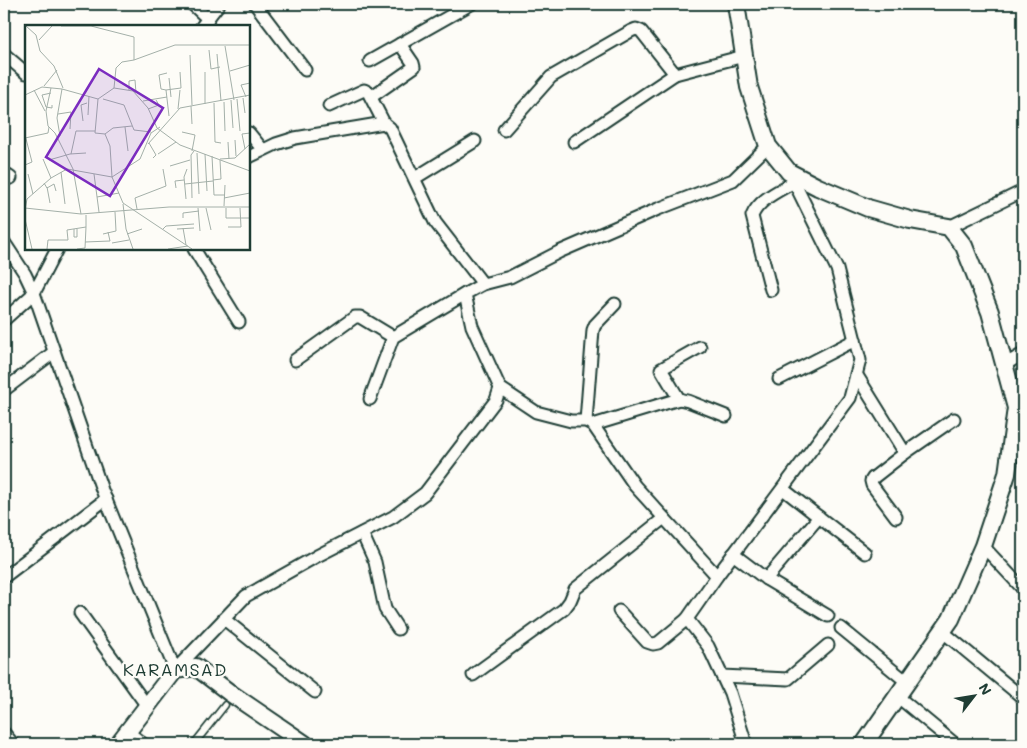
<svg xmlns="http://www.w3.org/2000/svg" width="1027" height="748" font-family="Mali,sans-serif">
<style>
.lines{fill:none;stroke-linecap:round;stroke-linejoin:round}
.lane-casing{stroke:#1f3d34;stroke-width:9}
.street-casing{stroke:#1f3d34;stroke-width:15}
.secondary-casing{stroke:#1f3d34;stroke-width:20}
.lane{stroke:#fdfcf7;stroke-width:5.5}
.street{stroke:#fdfcf7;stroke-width:11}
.secondary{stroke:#fdfcf7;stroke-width:16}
.labels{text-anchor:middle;stroke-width:4.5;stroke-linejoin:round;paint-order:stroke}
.quarter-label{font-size:18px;letter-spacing:1px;fill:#1f3d34;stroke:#fdfcf7}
.inset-road{fill:none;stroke:#a4b0a9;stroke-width:1}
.view{fill:#7b2cbf;fill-opacity:0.15;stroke:#7b2cbf;stroke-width:2.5}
.inset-edge{fill:none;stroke:#1f3d34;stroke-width:2.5}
</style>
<rect width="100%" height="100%" fill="#fdfcf7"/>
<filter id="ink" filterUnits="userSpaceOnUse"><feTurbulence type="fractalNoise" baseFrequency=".02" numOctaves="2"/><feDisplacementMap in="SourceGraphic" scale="10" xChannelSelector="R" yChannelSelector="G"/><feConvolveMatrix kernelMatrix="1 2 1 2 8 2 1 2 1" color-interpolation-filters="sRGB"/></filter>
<g filter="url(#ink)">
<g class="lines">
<!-- lane casing -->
<g class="lane-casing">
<g id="lane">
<polyline points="131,731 148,744"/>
<polyline points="194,744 225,705"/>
</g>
</g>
<!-- street casing -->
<g class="street-casing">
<g id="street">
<polyline points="192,4 208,19"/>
<polyline points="255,4 305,70"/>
<polyline points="202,26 219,4"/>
<polyline points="4,54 26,73"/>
<polyline points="370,61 471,4"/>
<polyline points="371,97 414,67 413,63 400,44"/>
<polyline points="329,106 364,90 368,92 384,123"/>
<polyline points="504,130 551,77 631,31 636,29 641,31 675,74"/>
<polyline points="249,133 263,150"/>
<polyline points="574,142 675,74 744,56"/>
<polyline points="249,157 276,144 295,138 384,123 390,128 435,222 483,284"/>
<polyline points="4,173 11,178"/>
<polyline points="415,178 475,141"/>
<polyline points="949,227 1023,191"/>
<polyline points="4,242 25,274 34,293 102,490 175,670 246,596 317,556 393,517 425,493 496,400 500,388 472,326 465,294 483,284 510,277 559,252 658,209 733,180 768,146"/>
<polyline points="194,249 239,322"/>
<path d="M771,290L752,216C759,199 779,191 794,182"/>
<polyline points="4,320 34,293 57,249"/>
<polyline points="295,360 355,317 360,317 393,337"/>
<polyline points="1004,365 1023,354"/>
<polyline points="856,374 905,453"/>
<polyline points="779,379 855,340"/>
<polyline points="500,388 536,412 571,421 586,421 593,425 635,486 717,576"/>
<polyline points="4,390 54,352"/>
<polyline points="370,399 393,337 465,294"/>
<polyline points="679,399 661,369 700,347"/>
<polyline points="586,421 593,330 595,325 615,304"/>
<polyline points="593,425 679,399 688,401 726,416"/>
<polyline points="783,489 865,553"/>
<polyline points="896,517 872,485 871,481 873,478 905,453 954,419"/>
<polyline points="362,533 375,562 385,609 398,629"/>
<polyline points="983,546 1023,589"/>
<polyline points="733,554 766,579 828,616"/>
<polyline points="4,577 106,499"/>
<polyline points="766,579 819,517"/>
<polyline points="619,611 647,642 653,644 658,643 687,619"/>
<polyline points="80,613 147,706"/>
<polyline points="224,619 315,692"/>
<polyline points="841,628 907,682"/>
<polyline points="942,631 1023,698"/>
<polyline points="473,675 564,609 570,601 575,589 664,518"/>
<polyline points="722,676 788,679 828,645"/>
<polyline points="897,696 955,744"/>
<polyline points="4,733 13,744"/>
<polyline points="746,744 730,693 708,646 687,619 717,576 850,398 860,360 837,269 789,172"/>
</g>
</g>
<!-- secondary casing -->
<g class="secondary-casing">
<g id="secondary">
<polyline points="736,4 749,87 768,146 789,172 818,187 868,208 910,220 949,227 964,246 990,312 1016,408 1007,474 983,546 951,619 864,744"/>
<polyline points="118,744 175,670 196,667 230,693 305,744"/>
</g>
</g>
<!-- lane -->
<use href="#lane" class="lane"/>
<!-- street -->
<use href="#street" class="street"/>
<!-- secondary -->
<use href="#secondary" class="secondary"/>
</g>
</g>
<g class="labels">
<!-- quarter labels -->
<g class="quarter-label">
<text x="175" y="676">KARAMSAD</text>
</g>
</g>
<!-- overview -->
<g transform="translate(25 25)">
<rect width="225" height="225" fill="#fdfcf7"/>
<path class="inset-road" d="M1,1L11,10L15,26L29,41L38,63M36,1H66L109,12V35L97,37L91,43L89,63M14,15L27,1M200,21L209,75M184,25L186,44L195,42M192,29L196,76M165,30L167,80M109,35L150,20H225M205,46L225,40M180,47V79M144,53L146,72M19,61L32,45M26,63L21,86L23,101L30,108L48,144L56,189M9,65L20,86M104,65V56L110,55L111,68M141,65L136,64L134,50L142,48M26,68L17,70L21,82L27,83V80M0,70L17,62L37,64L73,74L89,63L108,66L123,83L132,103L155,120L225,146M221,72L216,60L225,58M218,73L220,88M78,74L99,80L109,105L126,107M212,74L215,106M206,75L208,103M118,76L142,72M199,77L200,106M189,78L190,117L196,118M166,81L167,99M123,84L134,80L131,75M153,84L155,65M33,89L46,87L45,104M63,90L64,71M144,91L141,65L156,63L155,47M58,96L56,80L62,78M100,102L103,126M135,102L126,108L115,134L87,152L98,178L167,224M157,107L170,110L167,126M80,109L88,103L107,101M0,110L7,137L0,140M35,111L32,93L37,64M0,113L23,108L24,102M210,115L211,131M203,117L204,134M124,118L131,130L128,133M123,119L155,83L225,70M220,124L217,109L225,108M172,128L174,169M46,129L51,106H70M133,129L151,117M180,129L182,166M187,131L189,170H200M18,134L26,153M195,134L210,133L225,119M24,135L45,129L61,128M145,141L165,135M36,147L40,179M3,149L8,169M69,149L74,187M188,155L196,154L195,135M19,158L22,163L29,159L31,166M160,159L188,156M22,162L25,178M151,163L150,156L159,155M72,172L94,168M167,173L166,130L169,126M199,173L225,168M161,174L159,152L162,144M98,179L101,204L108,224M199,181L200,160M0,183L56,189L144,182H225M173,183L175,206M181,183L186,205M201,183V193H225M112,184L110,173L141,161L138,144M0,185L2,174L26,153L42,144L87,152L85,121L80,109L70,108L73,74M158,193V188L174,186M0,194L7,224M203,202H216L215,183M158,203L161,220M49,204V212H52V204M138,204L141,201L169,199M152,204L169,203M78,209L91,206L90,187M102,209L117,204M60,217L85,216L83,207M87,218L104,215M22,224L23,215H43L42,205L61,202V190M52,224L60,223L61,202M143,224L163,221"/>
<path class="view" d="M74,44L138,83L85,171L21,132Z"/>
<rect width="225" height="225" class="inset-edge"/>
</g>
<!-- margin -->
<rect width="1027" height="748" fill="none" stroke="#fdfcf7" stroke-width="20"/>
<rect x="10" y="10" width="1007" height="728" fill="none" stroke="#1f3d34" stroke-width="2" filter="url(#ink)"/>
<!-- north arrow -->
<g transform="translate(974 696) rotate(59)" stroke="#fdfcf7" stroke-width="4" paint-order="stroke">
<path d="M0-4L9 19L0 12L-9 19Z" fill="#1f3d34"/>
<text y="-8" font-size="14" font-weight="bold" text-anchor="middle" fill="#1f3d34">N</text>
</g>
</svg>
